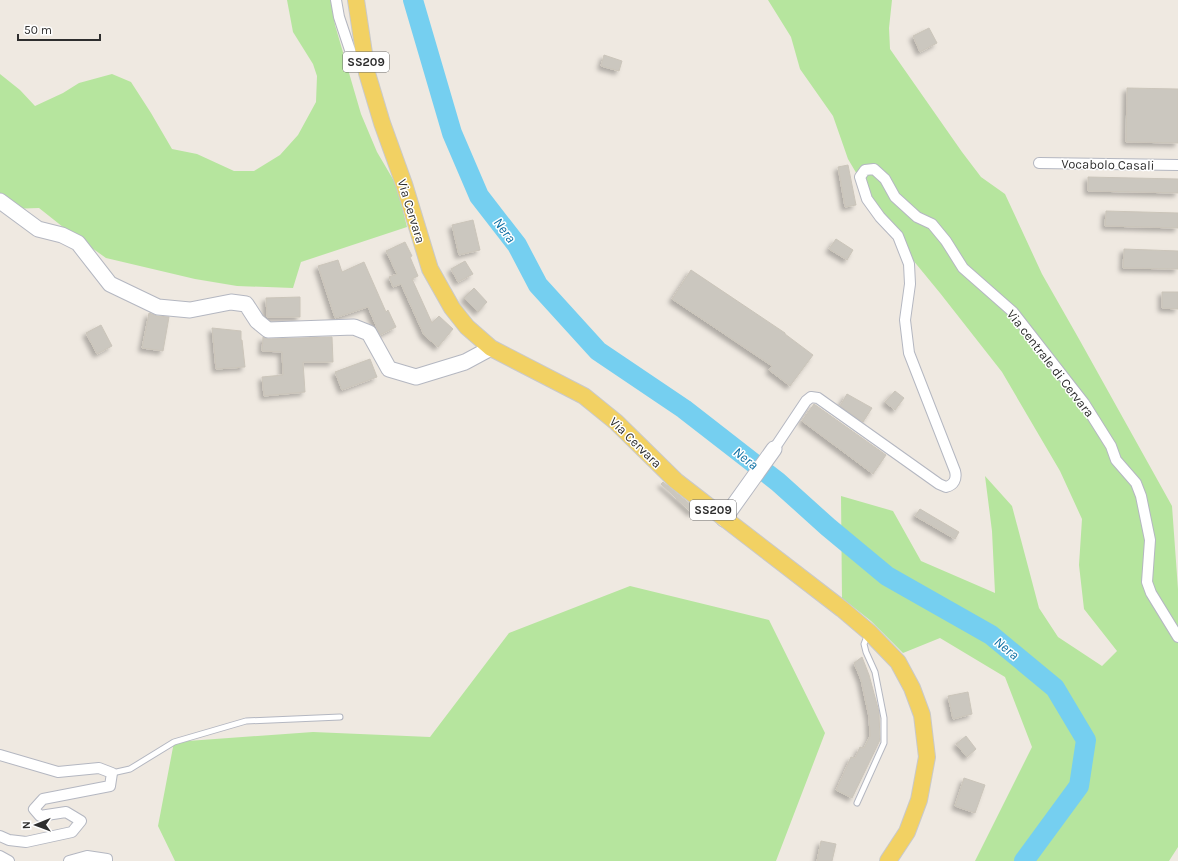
<svg xmlns="http://www.w3.org/2000/svg" width="1178" height="861" font-family="Karla,sans-serif">
<style>
.green{fill:#b6e59e}
.lines{fill:none;stroke-linecap:round;stroke-linejoin:round}
.river{stroke:#75cff0;stroke-width:20}
.building{fill:#cbc7bf;stroke:#cbc5ba;filter:url(#shadow)}
.lane-casing{stroke:#b4b7c1;stroke-width:7}
.street-casing{stroke:#b4b7c1;stroke-width:12}
.secondary-casing{stroke:#b4b7c1;stroke-width:17}
.primary-casing{stroke:#c9c9c9;stroke-width:18}
.lane{stroke:#fff;stroke-width:5}
.street{stroke:#fff;stroke-width:10}
.secondary{stroke:#fff;stroke-width:15}
.primary{stroke:#f2d163;stroke-width:16}
.labels{text-anchor:middle;stroke-width:3;stroke-linejoin:round;paint-order:stroke}
.shield{fill:#fff;stroke:#6d6d6d;stroke-width:1}
.shield-label{font-size:12px;font-weight:bold;fill:#2e2e2e}
.street-label{font-size:13px;fill:#2e2e2e;stroke:#fff}
.water-label{font-size:14px;font-style:italic;fill:#0d6fa3;stroke:#fff}
</style>
<defs>
<filter id="shadow"><feDropShadow dx="-3.5" dy="3.5" stdDeviation="2" flood-color="#0004"/></filter>
</defs>
<rect width="100%" height="100%" fill="#efe9e1"/>
<!-- green -->
<g class="green">
<polygon points="287,0 331,0 335,25 361,114 377,152 397,186 407,227 301,262 293,288 237,286 195,279 106,258 68,231 39,208 9,209 0,199 0,74 20,90 35,106 63,93 79,83 112,74 131,82 151,113 172,149 197,154 234,171 254,171 280,155 298,135 316,102 317,76 313,64 293,32"/>
<polygon points="768,0 892,0 889,28 890,49 962,152 981,177 1005,194 1042,274 1079,339 1172,506 1178,589 1178,847 1169,861 975,861 1032,747 1005,677 940,638 903,653 871,621 842,598 841,496 893,511 921,561 995,593 992,531 985,476 1012,506 1039,608 1058,637 1102,666 1117,651 1084,609 1079,565 1082,519 1060,471 1002,372 940,293 894,237 848,159 833,116 800,69 791,37"/>
<polygon points="630,586 769,620 825,733 776,861 175,861 158,826 174,742 313,732 430,737 509,633"/>
</g>
<g class="lines">
<!-- river -->
<polyline class="river" points="413,0 452,133 479,196 517,245 538,285 598,351 684,409 778,482 828,527 887,576 991,635 1055,688 1086,740 1079,786 1024,861"/>
</g>
<!-- building -->
<g class="building">
<polygon points="929,28 937,43 920,52 913,36"/>
<polygon points="604,55 622,61 619,71 601,66"/>
<polygon points="1127,88 1178,89 1178,143 1126,142"/>
<polygon points="848,165 856,205 845,207 838,167"/>
<polygon points="1088,177 1178,179 1178,193 1088,191"/>
<polygon points="1106,211 1178,213 1178,228 1105,226"/>
<polygon points="473,220 480,250 459,255 452,225"/>
<polygon points="836,239 853,250 847,260 829,249"/>
<polygon points="405,242 412,256 410,257 418,276 412,279 432,323 439,316 453,329 438,347 424,335 401,284 393,287 389,277 397,274 386,251"/>
<polygon points="1124,249 1178,251 1178,269 1123,268"/>
<polygon points="338,260 342,272 364,262 386,312 388,310 396,327 380,335 368,307 335,318 318,266"/>
<polygon points="465,261 473,274 458,282 451,269"/>
<polygon points="691,270 785,333 785,334 813,355 790,386 769,370 772,366 672,299"/>
<polygon points="474,288 487,302 478,312 464,298"/>
<polygon points="1162,292 1178,292 1178,309 1162,308"/>
<polygon points="300,297 300,317 267,317 266,298"/>
<polygon points="149,313 157,316 169,317 163,351 142,348"/>
<polygon points="101,325 112,346 97,354 86,333"/>
<polygon points="212,328 241,331 241,340 242,340 245,367 216,369"/>
<polygon points="263,337 268,339 332,337 333,362 303,362 305,392 264,396 262,377 283,375 282,352 262,351"/>
<polygon points="370,359 377,377 342,390 335,372"/>
<polygon points="895,391 904,398 895,410 885,402"/>
<polygon points="847,394 872,408 863,422 840,406"/>
<polygon points="814,404 886,455 873,474 802,421"/>
<polygon points="663,482 696,509 692,513 661,484"/>
<polygon points="920,509 959,532 955,539 915,516"/>
<polygon points="862,657 869,675 879,712 880,740 852,798 836,790 851,757 855,758 860,747 864,748 870,736 869,717 861,680 854,663"/>
<polygon points="968,692 972,714 953,719 948,696"/>
<polygon points="966,736 976,749 967,757 956,744"/>
<polygon points="964,778 985,785 975,813 955,806"/>
<polygon points="821,841 836,844 832,861 817,861"/>
</g>
<g class="lines">
<!-- lane casing -->
<g class="lane-casing">
<g id="lane">
<polyline points="112,773 130,769 174,742 246,721 340,717"/>
<polyline points="857,803 884,743 884,718 875,672 866,652 864,644 868,634"/>
</g>
</g>
<!-- street casing -->
<g class="street-casing">
<g id="street">
<polyline points="336,0 339,17 353,59 367,73"/>
<polyline points="1039,163 1178,165"/>
<path d="M774,449L806,401L811,397L818,398L939,484L946,487C954,485 957,479 955,471L909,353L905,320L910,284L909,264L898,236L880,217L867,199L860,177L865,170L874,169L885,179L895,197L917,217L932,224L946,241L963,268L1013,312L1084,403L1111,446L1116,460L1136,483L1141,496L1150,540L1147,582L1151,593L1178,637"/>
<polyline points="0,755 58,772 99,768 112,773 110,786 43,799 34,809 40,816 66,812 81,821 72,832 26,842 9,840 0,836"/>
<polyline points="0,856 9,861"/>
<polyline points="69,861 87,856 107,859 107,861"/>
</g>
</g>
<!-- secondary casing -->
<g class="secondary-casing">
<g id="secondary">
<polyline points="0,201 38,229 62,235 78,243 110,284 158,307 190,310 231,302 246,304 257,321 268,330 354,327 369,333 389,369 416,377 465,362 491,348"/>
<polyline points="724,519 774,449"/>
</g>
</g>
<!-- primary casing -->
<g class="primary-casing">
<polyline id="primary" points="356,0 367,73 382,123 404,184 430,269 452,308 467,327 491,348 584,396 616,422 676,481 842,609 869,632 898,662 912,688 922,715 927,757 919,800 907,832 888,861"/>
</g>
<!-- lane -->
<use href="#lane" class="lane"/>
<!-- street -->
<use href="#street" class="street"/>
<!-- secondary -->
<use href="#secondary" class="secondary"/>
<!-- primary -->
<use href="#primary" class="primary"/>
</g>
<g class="labels">
<!-- shield labels -->
<g class="shield">
<rect x="343" y="52" width="46" height="20" rx="3"/>
<rect x="690" y="500" width="46" height="20" rx="3"/>
</g>
<g class="shield-label">
<text x="366" y="66">SS209</text>
<text x="713" y="514">SS209</text>
</g>
<!-- street labels -->
<g class="street-label">
<text transform="translate(1108 164) rotate(1)" y="5">Vocabolo Casali</text>
<text transform="translate(412 211) rotate(73)" y="5">Via Cervara</text>
<text transform="translate(1051 363) rotate(52)" y="5">Via centrale di Cervara</text>
<text transform="translate(636 442) rotate(44)" y="5">Via Cervara</text>
</g>
<!-- water labels -->
<g class="water-label">
<text transform="translate(505 230) rotate(53)" y="5">Nera</text>
<text transform="translate(746 458) rotate(38)" y="5">Nera</text>
<text transform="translate(1007 648) rotate(39)" y="5">Nera</text>
</g>
</g>
<!-- north arrow -->
<g transform="translate(36 825) rotate(269)" stroke="#ffffff" stroke-width="3" paint-order="stroke">
<path d="M0-3L7 15L0 10L-7 15Z" fill="#2e2e2e"/>
<text y="-6" font-size="11" font-weight="bold" text-anchor="middle" fill="#2e2e2e">N</text>
</g>
<!-- scale -->
<path d="M18 34v6h82v-6" fill="none" stroke="#2e2e2e" stroke-width="2"/>
<text x="24" y="34" font-size="12" fill="#2e2e2e" stroke="#ffffff" stroke-width="3" paint-order="stroke">50 m</text>
</svg>
